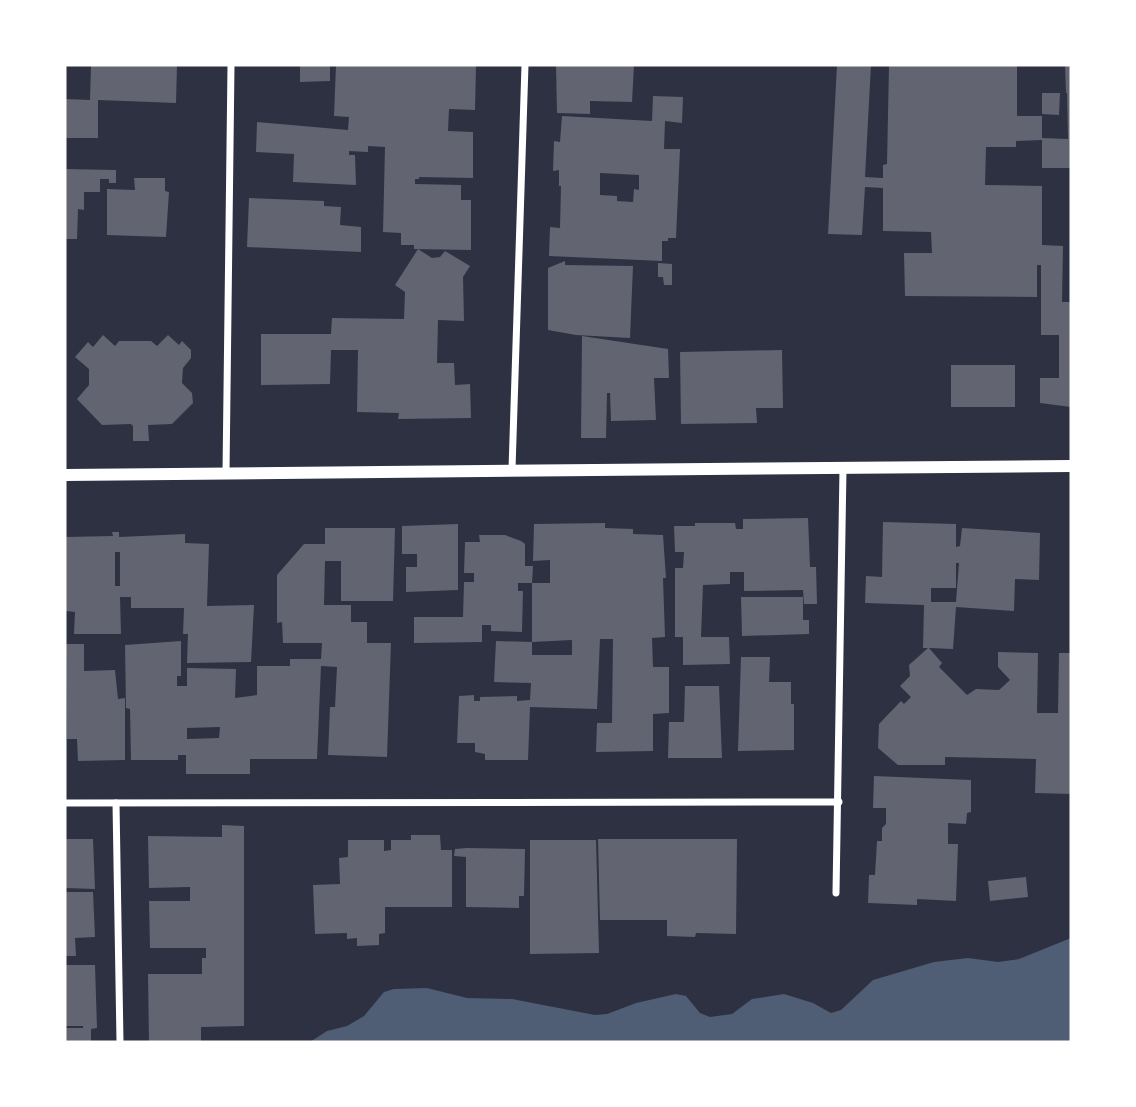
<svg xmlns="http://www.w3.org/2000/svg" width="1136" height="1107" font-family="'Noto Sans',sans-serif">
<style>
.water{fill:#4f5d75}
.building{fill:#626471;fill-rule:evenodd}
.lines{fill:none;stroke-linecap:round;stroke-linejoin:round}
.minor{stroke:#fff;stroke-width:7}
.tertiary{stroke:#fff;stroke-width:12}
</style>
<rect width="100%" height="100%" fill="#2d3142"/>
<!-- water -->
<polygon class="water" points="1071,938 1071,1042 310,1042 327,1031 347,1026 364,1016 384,992 394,989 427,988 467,998 512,999 595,1015 607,1014 636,1003 676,994 686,996 700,1013 710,1017 732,1014 752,999 784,994 813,1003 831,1013 841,1010 873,980 934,962 968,958 998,962 1019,959"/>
<!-- building -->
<g class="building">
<polygon points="91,65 177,65 176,103 98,100 98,138 65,138 65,99 90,100"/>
<polygon points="300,65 330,65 330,81 300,82"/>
<polygon points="336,65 476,65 475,110 449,109 448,131 473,132 473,178 419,177 419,179 415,179 415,184 461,185 461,200 471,200 471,250 414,249 414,245 401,245 401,233 383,232 385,147 368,146 368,152 349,151 349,155 355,155 356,185 293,182 294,154 256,152 257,122 348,130 349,117 334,116"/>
<polygon points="556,65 634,65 632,102 590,101 590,114 557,113"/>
<polygon points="837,65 871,65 865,177 883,178 883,165 887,164 889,65 1017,65 1017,116 1042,116 1042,140 1016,141 1016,147 986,147 985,185 1042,186 1042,245 1063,246 1062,302 1071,302 1071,407 1040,403 1040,378 1059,378 1059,335 1041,335 1041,265 1037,265 1037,297 905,296 904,253 932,253 931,232 883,231 883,188 865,187 862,235 828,234"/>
<polygon points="1065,65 1071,65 1071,168 1042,168 1042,138 1068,139 1067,93 1066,93"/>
<polygon points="1042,93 1060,93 1059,115 1042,114"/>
<path d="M653,96L683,97L682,123L665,121L664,149H680L676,238H668V241H662V261L549,256L550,227L560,228L561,186H559V170L553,171L554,141L560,142L562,116L652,121ZM600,173L639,175V190L634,189L633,202L617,201V196L600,195Z"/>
<polygon points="65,169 116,170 116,183 109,183 109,179 100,179 100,192 84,192 84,210 78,209 77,239 65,239"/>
<polygon points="134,178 165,178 165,191 169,192 166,237 107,235 107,189 135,190"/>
<polygon points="249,198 324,201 324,206 341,207 340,225 361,227 361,252 247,247"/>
<polygon points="418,249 432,258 440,257 445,251 470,266 463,277 464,321 438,320 437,363 454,363 455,385 470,384 471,418 398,419 399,413 357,412 358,350 331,350 330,384 261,385 261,334 331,334 332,318 404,319 405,292 395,285"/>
<polygon points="565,261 565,265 633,266 630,338 576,335 548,330 548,268"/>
<polygon points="658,263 672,264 672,285 664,285 663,277 658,277"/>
<polygon points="103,335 115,346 119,341 151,341 157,346 168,335 179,345 182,341 191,350 191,358 183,368 182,383 192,393 193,403 172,424 148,425 149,441 133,441 133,426 131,424 102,425 77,399 89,385 89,369 75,357 88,342 93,347"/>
<polygon points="582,336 668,349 669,378 654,378 656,420 611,421 610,393 607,393 606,438 581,438"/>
<polygon points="782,350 783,408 756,408 757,423 681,424 680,352"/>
<rect x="951" y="365" width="64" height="42"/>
<polygon points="808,518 810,567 816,567 817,604 804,604 803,590 744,591 744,572 730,572 730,584 703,585 701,637 729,637 730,664 683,665 683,637 675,637 675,568 683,568 684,552 675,552 674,526 695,526 695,523 735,523 736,529 743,529 743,519"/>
<path d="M883,522L956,524V547L960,546L962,528L1040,533L1039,580L1015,579L1014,611L956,607L953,649L929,648L942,663L939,667L967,695L976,689L999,690L1010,680L998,667V652L1038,653L1037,713H1058L1059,653H1071V794L1035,793L1036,759L945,757V765H898L878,748L879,724L901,701L904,704L911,697L900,686L910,676L909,665L928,648H923L924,605L865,603L866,576L882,577ZM956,563H959L956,602H931V588H956Z"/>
<polygon points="605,523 605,528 633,529 633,534 663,535 666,578 663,578 665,637 652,638 653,667 669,667 669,713 653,714 653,751 596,752 597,723 612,723 613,639 600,639 597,709 530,707 528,760 485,760 485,754 475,752 475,743 457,743 459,696 474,695 474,701 480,701 480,697 517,696 517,701 530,700 531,683 494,682 496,641 532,642 532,655 572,655 572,640 532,642 532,583 518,583 518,591 523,591 522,632 491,631 491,625 482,625 482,642 414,643 414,617 463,617 464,582 474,582 474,573 464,573 465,542 480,542 479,535 505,535 521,541 525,544 525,566 533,566 532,583 550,583 550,560 533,561 534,524"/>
<polygon points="458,524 458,590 406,592 406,567 417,567 417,554 402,554 402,526"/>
<path d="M325,528H395L393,601H341V561H325L324,605H351V622H367V643H391L387,757L328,755L330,707H335L337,667L321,666L317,759H250V774H186V755H178V760H131L130,709L126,708L125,645L181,641V676H177V686H187V668L236,669L235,698L257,695V666H290V659H321L322,643H283L282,622L277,623V575L304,544H325ZM220,727L219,738L187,739V728Z"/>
<path d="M112,532H119V537L185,534V543L209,544L207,606L254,605L251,662L187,663L188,634H183L184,608H131V597H120L121,634H74L75,612L66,611L65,537L113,536ZM115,552H120V586H115Z"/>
<polygon points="741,597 803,597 803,620 809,620 809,634 742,636"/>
<polygon points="66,644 84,644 84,671 115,670 118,699 125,698 125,760 78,761 77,739 67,739"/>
<polygon points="741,657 770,657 769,682 791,682 791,704 794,704 794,750 738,751"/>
<polygon points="685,686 719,686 722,758 668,758 669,722 684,722"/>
<polygon points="874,776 971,780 971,812 967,813 966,824 948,823 948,844 958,844 956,901 917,899 917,905 868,903 869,875 875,875 877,841 882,841 882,828 886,824 886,808 873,808"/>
<polygon points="222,825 244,826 244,1026 201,1027 201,1042 149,1042 148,974 202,974 202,958 206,958 206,948 150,948 149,901 190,901 190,887 149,888 148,836 222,837"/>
<polygon points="411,835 440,835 441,850 452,850 452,907 385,907 385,933 379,934 379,945 357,946 357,938 347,939 347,933 315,934 313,885 340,884 339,858 348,857 348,840 384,840 384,851 391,850 391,840 411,840"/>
<polygon points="65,839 93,839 95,889 65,888"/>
<polygon points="598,839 737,839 736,934 696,933 695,937 667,936 667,920 600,920"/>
<polygon points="530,840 596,840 599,953 530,954"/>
<polygon points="467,848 525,849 524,896 519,896 519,908 466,907 466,857 454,856 455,849"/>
<polygon points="1026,877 1028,897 990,901 988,881"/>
<polygon points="65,892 93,892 95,937 75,938 76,956 65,956"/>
<polygon points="65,965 95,965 97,1028 91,1029 91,1042 65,1042 65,1028 83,1028 83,1026 65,1026"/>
</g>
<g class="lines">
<!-- minor -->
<g class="minor">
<polyline points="512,469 525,65"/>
<polyline points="226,473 231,65"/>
<polyline points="65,803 839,802"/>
<polyline points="116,803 120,1042"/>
<polyline points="836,893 843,469"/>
</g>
<!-- tertiary -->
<path class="tertiary" d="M65,475C400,470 736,470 1071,466"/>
</g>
<!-- border -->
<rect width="1136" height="1107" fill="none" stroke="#ffffff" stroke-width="133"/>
</svg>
